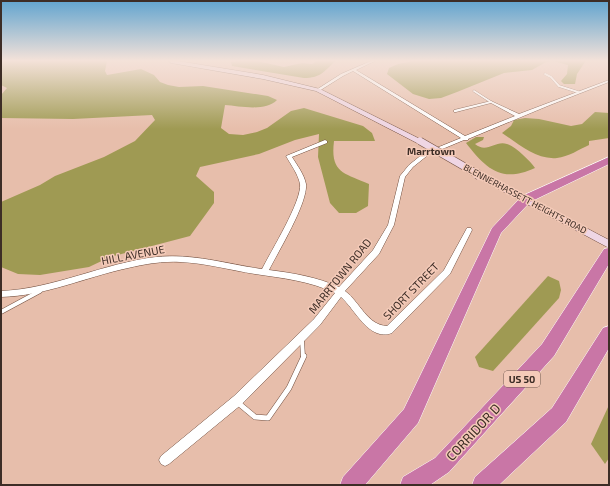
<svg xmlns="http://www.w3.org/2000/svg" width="610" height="486" font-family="'Exo 2',sans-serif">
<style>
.green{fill:#9f9a53}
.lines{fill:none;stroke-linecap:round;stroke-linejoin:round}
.lane-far2-casing{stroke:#714e3e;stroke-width:2.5}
.lane-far1-casing{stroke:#714e3e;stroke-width:5}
.lane-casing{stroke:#714e3e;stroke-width:6}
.street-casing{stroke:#714e3e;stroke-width:1}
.secondary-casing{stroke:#714e3e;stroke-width:1}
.highway-casing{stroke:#fff;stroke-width:1}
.lane-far2{stroke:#fff;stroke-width:2}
.lane-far1{stroke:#fff;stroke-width:4}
.lane{stroke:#fff;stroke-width:5}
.street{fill:#fff;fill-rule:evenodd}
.secondary{fill:#efd6e4;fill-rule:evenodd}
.highway{fill:#c976a6;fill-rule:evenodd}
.secondary-bridge-far1-casing{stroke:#714e3e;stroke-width:8;stroke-linecap:butt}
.secondary-bridge-casing{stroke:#714e3e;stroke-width:10;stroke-linecap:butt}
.secondary-bridge-far1{stroke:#efd6e4;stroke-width:7}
.secondary-bridge{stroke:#efd6e4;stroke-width:9}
.labels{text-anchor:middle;stroke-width:3;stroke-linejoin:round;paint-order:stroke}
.far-street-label{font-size:9px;fill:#3d2d26;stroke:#f4cab8}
.far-neighbourhood-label{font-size:10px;font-weight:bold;fill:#3d2d26;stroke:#f4cab8}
.shield{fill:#f4cab8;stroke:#745c52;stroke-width:1}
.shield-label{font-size:10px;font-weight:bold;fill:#3d2d26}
.street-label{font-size:11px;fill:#3d2d26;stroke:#f4cab8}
.near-street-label{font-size:13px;fill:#3d2d26;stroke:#f4cab8}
</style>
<rect width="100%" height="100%" fill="#e7beab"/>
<!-- green -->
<g class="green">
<path d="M1,61H107L105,71L107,75L141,69L154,75L160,82L168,85L179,87L203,86L268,96L277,100C265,112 240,106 225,105L221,128L229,134L243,135L257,132L267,128L291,111L304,108L363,126L372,133L375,141H334C330,173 344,173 369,184L368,206L356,213H339L330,203L318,157L319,134L295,140L259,154L200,167L196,176L214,192V203L190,236L110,257L89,267L40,275L18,274L1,267V202L40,185L55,176L104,157L135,141L155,120L152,115L73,119L1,118V95L7,88L1,85Z"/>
<path d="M237,61H257L284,67L302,63L312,64L317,61H335C324,72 320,78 304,78L232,66L231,62Z"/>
<polygon points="413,61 585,61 585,62 577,74 575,84 564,84 561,81 567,74 568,65 553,61 546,62 532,70 504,73 457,92 441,98 429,99 413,94 387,74 389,68 398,64"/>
<path d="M595,112L609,113V138L589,141V145C580,149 568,157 557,158C536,160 519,144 502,133L511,126L514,120L525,118L539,119L571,126L582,124Z"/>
<path d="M476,137H484L483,140L475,144C487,154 495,140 507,144C516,147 530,161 535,168C502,183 487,170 466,143Z"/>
<polygon points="548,276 559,281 561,290 559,298 493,371 479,367 475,357"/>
<polygon points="609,405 609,458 605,464 591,444"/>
</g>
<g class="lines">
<!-- lane-far2 casing -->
<g class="lane-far2-casing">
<g id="lane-far2">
<polyline points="545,74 551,77 559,86 578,92"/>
<polyline points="474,91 491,102"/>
</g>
</g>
<!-- lane-far1 casing -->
<g class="lane-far1-casing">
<g id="lane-far1">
<polyline points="1,312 40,291"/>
<polyline points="302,340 303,357"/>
</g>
</g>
<!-- lane casing -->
<g class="lane-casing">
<polyline id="lane" points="237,402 255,417 268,418 289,388 304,356"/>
</g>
<!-- street casing -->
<g class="street-casing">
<path id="street" d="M371,61H375L356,70L465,136L515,116L491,103L456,112H454V110L491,101L519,114L609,80V82L550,105L468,139V140H464L428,155L413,167L405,177L394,225L379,254L345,291C360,302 367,325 387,326L444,270L467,228H471L472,230L450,274L392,333C369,342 355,309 341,297L320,325L242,404L169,464L165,466L161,464L159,460L161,456L234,396L314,319L335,293C310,281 282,278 255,274C230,270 205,263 180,262C163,261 145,264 128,268C86,277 45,296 1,297V291C53,289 104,263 156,257C192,253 227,264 262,269C271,251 302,201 300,184C298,174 291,165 286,156L325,140L327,141V143L292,157C297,165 304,174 306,184C308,203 278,252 269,270C293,273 317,277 339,287L373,250L388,225L400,176L409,165L424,153L461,138L353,71L343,76L319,91L316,90L341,74Z"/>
</g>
<!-- secondary casing -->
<g class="secondary-casing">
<g id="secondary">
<polygon points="169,61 178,61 263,75 320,89 424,141 417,143 316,91 263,79 171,63"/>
<polygon points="476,173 482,173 609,240 609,248 476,177"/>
</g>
</g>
<!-- highway casing -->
<g class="highway-casing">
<g id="highway">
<polygon points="609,157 609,164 530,202 501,233 418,423 365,485 340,485 343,477 404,409 492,228 522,196"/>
<polygon points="609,248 609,264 554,356 449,472 430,485 400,485 403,477 435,458 542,344 604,249"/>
<polygon points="609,326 609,348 566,422 499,485 472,485 475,477 552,408 603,328"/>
</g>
</g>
<!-- lane-far2 -->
<use href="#lane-far2" class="lane-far2"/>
<!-- lane-far1 -->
<use href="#lane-far1" class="lane-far1"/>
<!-- lane -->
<use href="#lane" class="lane"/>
<!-- street -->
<use href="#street" class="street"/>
<!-- secondary -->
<use href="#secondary" class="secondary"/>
<!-- highway -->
<use href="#highway" class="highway"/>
<!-- secondary-bridge-far1 casing -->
<g class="secondary-bridge-far1-casing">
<polyline id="secondary-bridge-far1" points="420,141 479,175"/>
</g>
<!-- secondary-bridge casing -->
<g class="secondary-bridge-casing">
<polyline id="secondary-bridge" points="477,174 479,175"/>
</g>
<!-- secondary-bridge-far1 -->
<use href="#secondary-bridge-far1" class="secondary-bridge-far1"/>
<!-- secondary-bridge -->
<use href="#secondary-bridge" class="secondary-bridge"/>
</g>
<!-- sky -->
<linearGradient id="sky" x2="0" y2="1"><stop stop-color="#61a4cf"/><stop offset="0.47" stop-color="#f4e2d9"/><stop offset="1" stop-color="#f4e2d9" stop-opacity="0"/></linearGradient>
<rect width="610" height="129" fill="url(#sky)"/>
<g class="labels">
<!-- far-street labels -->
<g class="far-street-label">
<text transform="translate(525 199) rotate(28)" y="3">BLENNERHASSETT HEIGHTS ROAD</text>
</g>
<!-- far-neighbourhood labels -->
<g class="far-neighbourhood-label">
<text x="431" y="155">Marrtown</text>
</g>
<!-- shield labels -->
<rect class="shield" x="504" y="371" width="36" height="16" rx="3"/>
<g class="shield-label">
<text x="522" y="383">US 50</text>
</g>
<!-- street labels -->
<g class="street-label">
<text transform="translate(133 255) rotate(-11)" y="4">HILL AVENUE</text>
<text transform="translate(340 276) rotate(-51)" y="4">MARRTOWN ROAD</text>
<text transform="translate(411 291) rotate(-46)" y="4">SHORT STREET</text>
</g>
<!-- near-street labels -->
<g class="near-street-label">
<text transform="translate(473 432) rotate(-47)" y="5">CORRIDOR D</text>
</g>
</g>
<!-- border -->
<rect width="610" height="486" fill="none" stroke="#3d2d26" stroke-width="4"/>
</svg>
